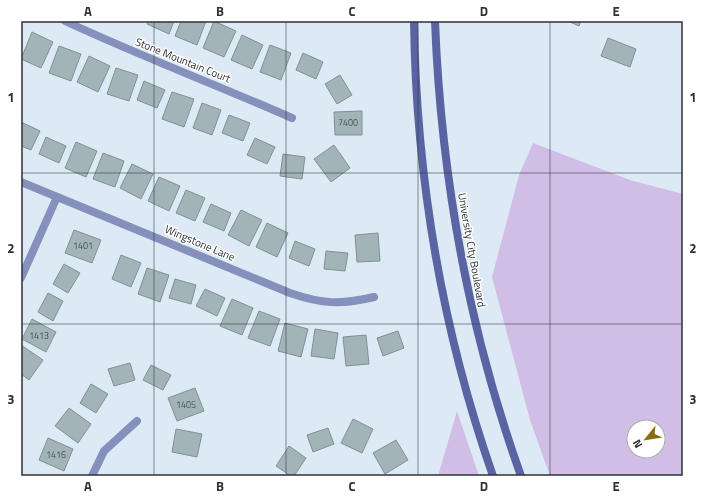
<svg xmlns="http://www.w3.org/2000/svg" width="704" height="497" font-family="'Titillium Web',sans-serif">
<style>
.green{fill:#d0bee6;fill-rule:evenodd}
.building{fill:#a3b4b8;stroke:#809195}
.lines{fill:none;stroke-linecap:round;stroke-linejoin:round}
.minor{stroke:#8690bc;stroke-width:8}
.secondary{stroke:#5a64a3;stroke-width:8}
.grid{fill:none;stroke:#2d3236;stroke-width:1;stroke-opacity:0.55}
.labels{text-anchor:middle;stroke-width:3;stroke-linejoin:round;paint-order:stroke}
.number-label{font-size:9px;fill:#4a5256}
.street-label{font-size:11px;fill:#2d3236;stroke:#fff}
.neatline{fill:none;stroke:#2d3236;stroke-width:1.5}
.grid-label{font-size:13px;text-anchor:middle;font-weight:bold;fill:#2d3236}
</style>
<rect width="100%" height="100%" fill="#ddeaf5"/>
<!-- green -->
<g class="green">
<path d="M533,143L630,180L683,194V476H550L530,420L492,277L519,175ZM634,427H658V451H634Z"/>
<polygon points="457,411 479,476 438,476"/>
</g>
<!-- building -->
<g class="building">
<polygon points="148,21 174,21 169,34 147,24"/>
<polygon points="181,21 206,21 197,45 175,36"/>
<polygon points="214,21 236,31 224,57 203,48"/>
<polygon points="568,21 581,21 579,26"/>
<polygon points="32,32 53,42 41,68 21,59"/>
<polygon points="242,35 263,45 252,69 231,60"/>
<polygon points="608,38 636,49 630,67 601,56"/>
<polygon points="270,45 291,53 281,80 260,72"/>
<polygon points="59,46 81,54 71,81 49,73"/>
<polygon points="303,53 323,62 316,79 296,70"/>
<polygon points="89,56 110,66 98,92 77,82"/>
<polygon points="116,68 138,75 129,101 107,94"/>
<polygon points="340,75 352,95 337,104 325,84"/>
<polygon points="144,81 165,90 157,108 137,100"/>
<polygon points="172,92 194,99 184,127 162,119"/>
<polygon points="202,103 221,110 212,135 193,128"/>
<polygon points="362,111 362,135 335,135 334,112"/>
<polygon points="229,115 250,123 243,141 222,133"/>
<polygon points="21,122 40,131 31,150 21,146"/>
<polygon points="46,137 66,146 59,163 39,154"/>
<polygon points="255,138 275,147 267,164 247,155"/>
<polygon points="76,142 97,151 86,177 65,168"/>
<polygon points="334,145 350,168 331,182 314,159"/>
<polygon points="103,153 124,161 115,187 93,179"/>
<polygon points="283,154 305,157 302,179 280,176"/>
<polygon points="132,164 153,174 141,199 120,188"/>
<polygon points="159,177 180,186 169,211 148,201"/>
<polygon points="186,190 205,198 195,221 176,213"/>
<polygon points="211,204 231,213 224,231 203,222"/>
<polygon points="241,210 262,220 249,246 228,235"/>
<polygon points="267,223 288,233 277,257 256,247"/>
<polygon points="74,230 101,240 92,263 65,253"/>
<polygon points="378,233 380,261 357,262 355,235"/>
<polygon points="295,241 315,249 309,266 289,258"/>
<polygon points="326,251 348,253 345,271 324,269"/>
<polygon points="121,255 141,263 131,287 112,279"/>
<polygon points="64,264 80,273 68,293 53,284"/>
<polygon points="147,268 169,275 160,302 138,294"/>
<polygon points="175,279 196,285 191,304 169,298"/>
<polygon points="205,289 225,298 217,316 196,306"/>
<polygon points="48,293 63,301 53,321 38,312"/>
<polygon points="232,299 253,308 242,335 220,326"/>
<polygon points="259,311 280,319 270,346 248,338"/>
<polygon points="32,319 56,332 46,352 22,339"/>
<polygon points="285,323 308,329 301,357 278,351"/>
<polygon points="315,329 338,333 334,359 311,356"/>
<polygon points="398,331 404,348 383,356 377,338"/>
<polygon points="366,335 369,364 346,366 343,337"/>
<polygon points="21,345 43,360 29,380 21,374"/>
<polygon points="130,363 135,380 114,386 108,369"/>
<polygon points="151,365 171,375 163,390 143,380"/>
<polygon points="91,384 108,394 96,413 80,403"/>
<polygon points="195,388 204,411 177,421 168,398"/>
<polygon points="69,408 91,424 78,443 55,426"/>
<polygon points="353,419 373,429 362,453 341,443"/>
<polygon points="328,428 334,444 313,452 307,435"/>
<polygon points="176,429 202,434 197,457 172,452"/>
<polygon points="48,438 73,449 64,471 39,460"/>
<polygon points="396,440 408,460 385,474 373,453"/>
<polygon points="289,446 306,458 294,476 291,476 276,466"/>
</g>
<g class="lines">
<!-- minor -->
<g class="minor">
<path d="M65,21C140,56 217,85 292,118"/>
<path d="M21,182L290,293C322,304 341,305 374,297"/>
<polyline points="21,278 57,197"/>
<polyline points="92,476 104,451 137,421"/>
</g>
<!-- secondary -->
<g class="secondary">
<path d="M414,21C416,175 442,330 493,476"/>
<path d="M435,21C441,178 468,328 521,476"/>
</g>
</g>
<!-- grid -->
<path class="grid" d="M154,21V476M286,21V476M418,21V476M550,21V476M21,173H683M21,324H683"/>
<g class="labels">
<!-- number labels -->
<g class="number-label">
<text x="348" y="126">7400</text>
<text x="83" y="249">1401</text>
<text x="39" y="339">1413</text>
<text x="186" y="408">1405</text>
<text x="56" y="458">1416</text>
</g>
<!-- street labels -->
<g class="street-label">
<text transform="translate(183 60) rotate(22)" y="4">Stone Mountain Court</text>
<text transform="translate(200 243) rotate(23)" y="4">Wingstone Lane</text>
<text transform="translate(472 250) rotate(80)" y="4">University City Boulevard</text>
</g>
</g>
<!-- border -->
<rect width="704" height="497" fill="none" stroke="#ffffff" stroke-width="44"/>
<!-- north arrow -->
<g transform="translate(646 439) rotate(240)"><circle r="19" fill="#ffffff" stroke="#abadaf"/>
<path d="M0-3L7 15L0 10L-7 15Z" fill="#896e0f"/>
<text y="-6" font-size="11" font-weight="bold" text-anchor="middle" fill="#2d3236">N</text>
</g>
<rect x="22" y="22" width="660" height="453" class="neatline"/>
<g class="grid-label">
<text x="88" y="16">A</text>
<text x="220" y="16">B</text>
<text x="352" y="16">C</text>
<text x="484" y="16">D</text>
<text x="616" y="16">E</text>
<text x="11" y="102">1</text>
<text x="693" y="102">1</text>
<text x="11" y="253">2</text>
<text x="693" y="253">2</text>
<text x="11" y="404">3</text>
<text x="693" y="404">3</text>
<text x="88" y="491">A</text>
<text x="220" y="491">B</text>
<text x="352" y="491">C</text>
<text x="484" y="491">D</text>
<text x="616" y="491">E</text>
</g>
</svg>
